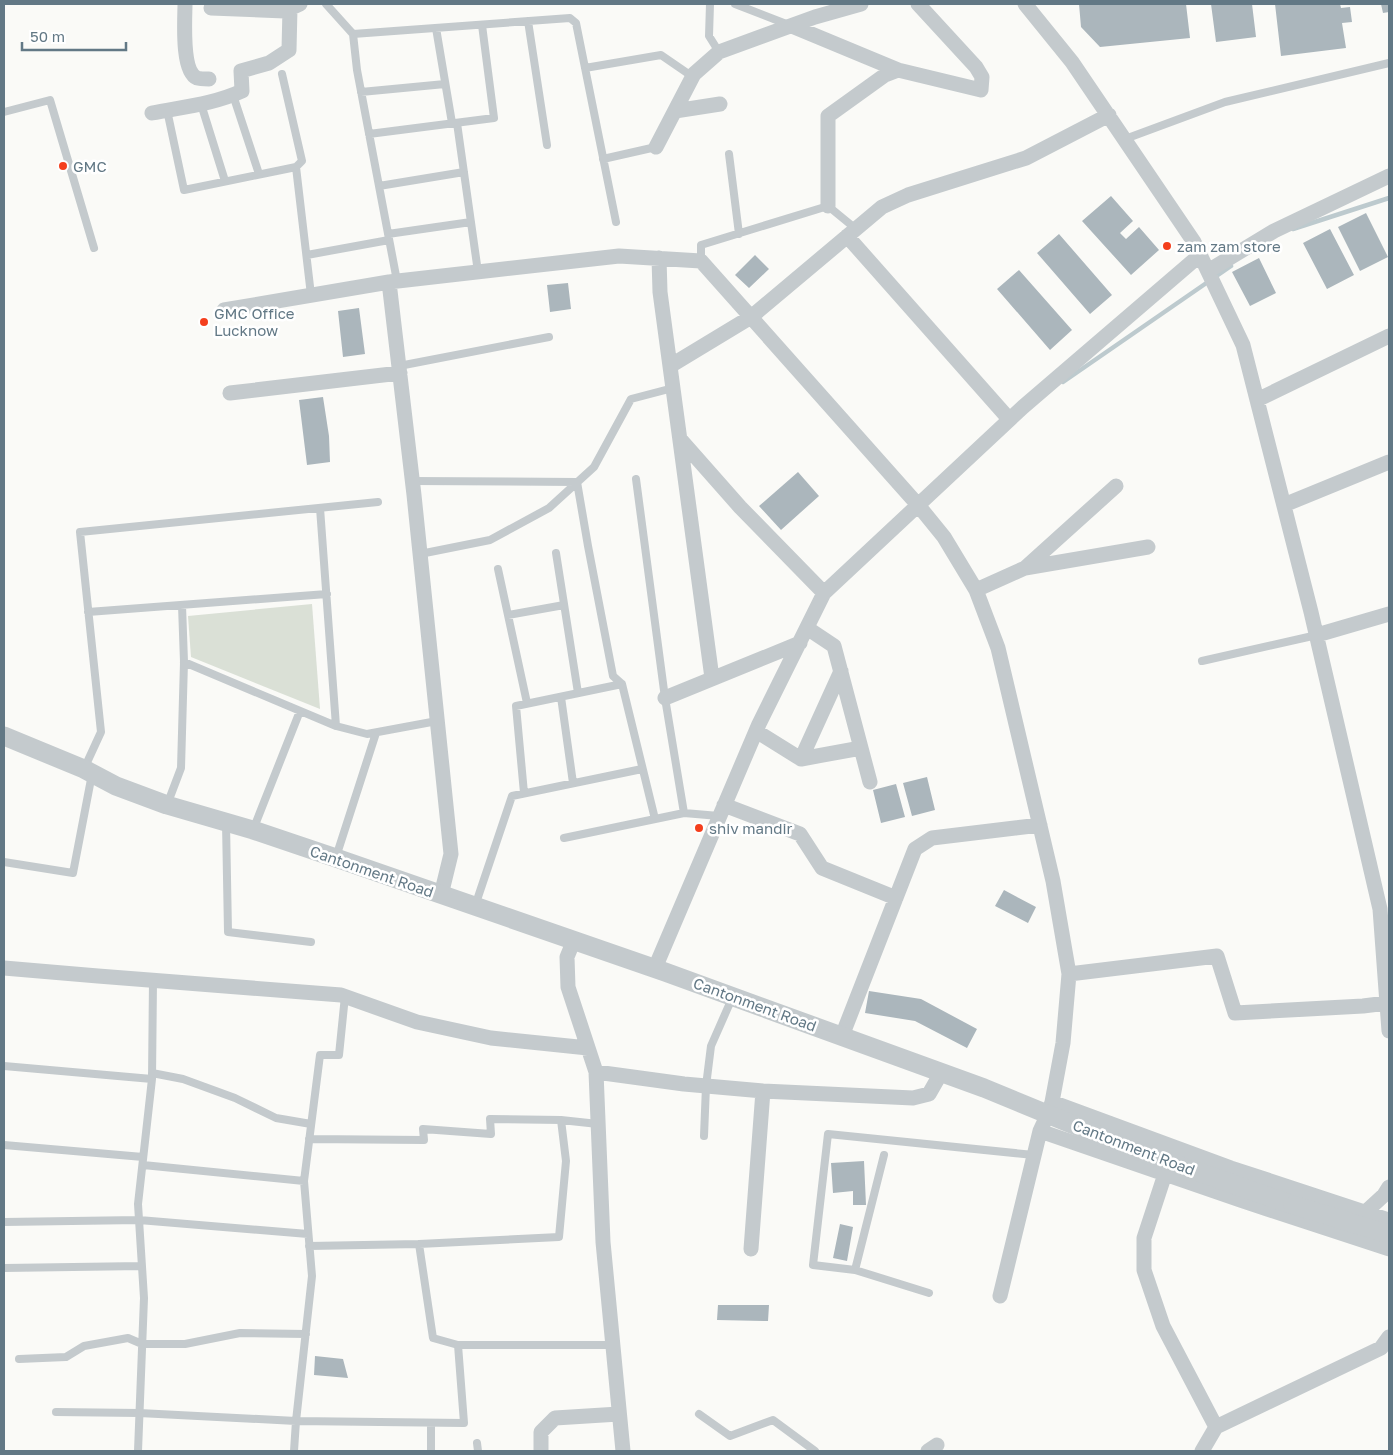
<svg xmlns="http://www.w3.org/2000/svg" width="1393" height="1455" viewBox="0 0 1393 1455" font-family="'Golos Text',sans-serif">
  <style>
    .green { fill: #dae0d6 }
    .lines { fill: none; stroke-linecap: round; stroke-linejoin: round }
    .stream { stroke: #bdcace; stroke-width: 4.5 }
    .building { fill: #abb6bc }
    .service { stroke: #c4cacd; stroke-width: 8 }
    .minor { stroke: #c4cacd; stroke-width: 15 }
    .tertiary { stroke: #c4cacd; stroke-width: 19 }
    .tertiary-bridge { stroke: #c4cacd; stroke-width: 19 }
    .poi-dot { fill: #f43f1d; stroke: #fff; stroke-width: 2 }
    .labels { text-anchor: middle; dominant-baseline: central; stroke-width: 5; stroke-linejoin: round; paint-order: stroke }
    .poi-label { font-size: 15px; fill: #627885; stroke: #fff; text-anchor: start }
    .street-label { font-size: 15px; fill: #627885; stroke: #fff }
  </style>
  <rect width="100%" height="100%" fill="#fafaf7"/>
  <path class="green" d="M312 604 320 709 191 657 188 616Z"/>
  <g class="lines">
    <path class="stream" d="M1293 229 1389 198
      M1063 382 1231 266"/>
  </g>
  <path class="building" d="M1079 4H1186L1190 38 1100 47 1081 27Z
    M1211 4H1252L1256 37 1216 42Z
    M1275 4H1340L1341 8 1350 7 1352 22 1342 23 1346 48 1281 56Z
    M1381 4H1389V12L1383 13Z
    M1111 196 1133 221 1120 233 1126 239 1139 227 1159 250 1131 275 1082 221Z
    M1366 213 1388 257 1360 271 1338 227Z
    M1330 229 1354 275 1327 289 1303 243Z
    M1059 234 1112 295 1090 314 1037 253Z
    M755 255 769 269 749 288 735 275Z
    M1259 258 1276 293 1250 306 1232 272Z
    M1019 270 1072 330 1050 350 997 289Z
    M568 283 571 309 550 312 547 285Z
    M359 308 365 354 343 357 338 311Z
    M323 397 329 436 330 462 307 465 299 400Z
    M798 472 819 496 781 530 759 506Z
    M927 777 935 810 912 816 903 783Z
    M896 784 905 817 881 823 873 790Z
    M1004 890 1036 907 1028 923 995 906Z
    M869 991 921 999 977 1029 967 1048 915 1021 865 1013Z
    M864 1161 866 1205H853V1191L833 1193 831 1163Z
    M840 1224 853 1227 847 1261 833 1258Z
    M718 1305H769L768 1321 717 1320Z
    M315 1356 343 1359 348 1378 314 1375Z"/>
  <g class="lines">
    <path class="service" d="M326 4 353 34 357 70 397 281
      M710 4 709 36 719 52
      M735 4 789 25
      M528 21 547 145
      M436 28 452 123
      M353 34 570 18 576 23 616 222
      M585 68 661 55 693 77
      M282 74 302 161 296 167 311 295
      M361 92 445 84
      M233 95 259 174
      M201 104 225 181
      M167 110 184 190 296 167
      M4 112 50 100 94 248
      M457 123 478 272
      M369 134 494 118 482 25
      M1125 139 1225 102 1389 63
      M729 154 739 234
      M603 159 656 147
      M379 186 464 172
      M388 234 471 222
      M307 255 389 240
      M701 261V245L828 206 856 229
      M399 366 549 337
      M636 479 665 698 684 813
      M412 481 577 482 588 546 613 676 622 684 655 819
      M320 508 336 726
      M556 553 578 693
      M420 554 490 540 549 508 594 467 631 399 673 388
      M498 569 527 703
      M88 612 327 594
      M508 615 564 605
      M1202 661 1317 635
      M184 662 336 726 367 734 437 721
      M561 697 573 783
      M84 769 101 732 80 532 378 502
      M524 793 516 706 622 684
      M167 805 181 768 184 662 182 605
      M226 823 228 932 311 942
      M253 830 300 711
      M564 838 684 813 719 816
      M336 857 376 733
      M4 862 73 873 92 774
      M475 906 512 796 642 769
      M4 1066 152 1079
      M152 1073 183 1079 235 1098 276 1118 311 1124
      M704 1136 706 1086 711 1046 733 996
      M309 1139 424 1140 423 1129 491 1134 490 1119 561 1120 598 1124
      M4 1145 143 1157
      M143 1165 304 1181
      M4 1222 139 1220 308 1234
      M419 1244 433 1338 458 1345H613
      M309 1246 419 1244 559 1237 566 1161 561 1120
      M4 1268 142 1266
      M855 1270 884 1155
      M929 1293 855 1270 813 1265 828 1134 1034 1155
      M19 1359 66 1357 84 1346 128 1338 142 1344H185L240 1333 306 1334
      M56 1412 139 1413 296 1421 464 1423 458 1345
      M699 1414 730 1436 773 1420 815 1451
      M477 1443 478 1451
      M138 1451 144 1298 138 1204 152 1079 153 981
      M294 1451 296 1421 312 1276 304 1181 320 1055H339L345 996
      M431 1451V1423"/>
    <path class="minor" d="M185 4C185 18 181 71 197 78 200 79 205 79 209 79
      M1025 4 1072 62 1194 242 1243 345 1311 612 1380 909 1389 1031
      M211 8 285 11 300 4
      M792 26 898 70
      M675 111 720 104
      M152 113C182 107 214 104 242 91L241 71 269 63 289 50 290 8
      M656 147 694 74 719 52 815 17 861 4
      M828 206V116L885 75 898 70 981 90 982 77 976 67 918 4
      M847 236 1009 419
      M659 258 660 292 712 678
      M1208 271 1274 231 1389 176
      M389 282 414 495 451 854 441 895
      M224 310 389 282 619 256 701 261 918 505 944 537 976 590 998 648 1053 881 1069 974 1063 1043 1052 1102 1048 1114 1040 1131 1000 1296
      M670 366 751 317 882 207 908 195 1026 158 1109 115
      M230 393 400 373
      M1257 400 1389 336
      M680 439 740 507 824 593
      M1284 505 1389 462
      M1025 568 1148 547
      M976 590 1025 568 1116 486
      M807 628 834 646 870 782
      M1317 635 1389 614
      M665 698 800 643
      M756 731 801 759 841 671
      M801 759 861 748
      M724 805 800 834 822 868 896 898
      M574 940 567 957 568 987 596 1072 603 1242 623 1451
      M4 968 98 976 341 995 417 1022 491 1038 588 1048
      M655 968 759 724 824 593 1023 407 1200 255
      M1069 974 1217 956 1235 1013 1363 1006 1387 1003
      M842 1036 915 849 932 838 1040 825
      M596 1072 684 1084 763 1091 913 1098 929 1094 941 1073
      M1052 1102 1231 1168 1389 1220
      M1040 1131 1240 1200 1389 1249
      M1165 1174 1144 1238V1270L1163 1326 1216 1427
      M1359 1218 1384 1195 1389 1187
      M751 1249 763 1091
      M541 1451V1432L555 1418 619 1414
      M928 1451 937 1445
      M1202 1451 1216 1427 1381 1348 1389 1337"/>
    <path class="tertiary" d="M4 736 84 769 116 786 167 805 253 830 336 858 665 972 984 1088 1130 1148 1293 1205"/>
    <path class="tertiary-bridge" d="M1293 1205 1389 1234"/>
  </g>
  <g class="poi-dot">
    <circle cx="63" cy="166" r="5"/>
    <circle cx="1167" cy="246" r="5"/>
    <circle cx="204" cy="322" r="5"/>
    <circle cx="699" cy="828" r="5"/>
  </g>
  <g class="labels">
    <g class="poi-label">
      <text x="73" y="166">GMC</text>
      <text x="1177" y="246">zam zam store</text>
      <text x="214" y="313">GMC Office<tspan x="214" dy="17">Lucknow</tspan></text>
      <text x="709" y="828">shiv mandir</text>
    </g>
    <g class="street-label">
      <text transform="translate(372 871) rotate(19)">Cantonment Road</text>
      <text transform="translate(755 1004) rotate(20)">Cantonment Road</text>
      <text transform="translate(1134 1147) rotate(21)">Cantonment Road</text>
    </g>
  </g>
  <rect width="1393" height="1455" fill="none" stroke="#627885" stroke-width="10"/>
  <path d="M22 42v8h104v-8" fill="none" stroke="#627885" stroke-width="2.5"/>
  <text x="30" y="42" font-size="15" fill="#627885" stroke="#ffffff" stroke-width="4" paint-order="stroke">50 m</text>
</svg>
